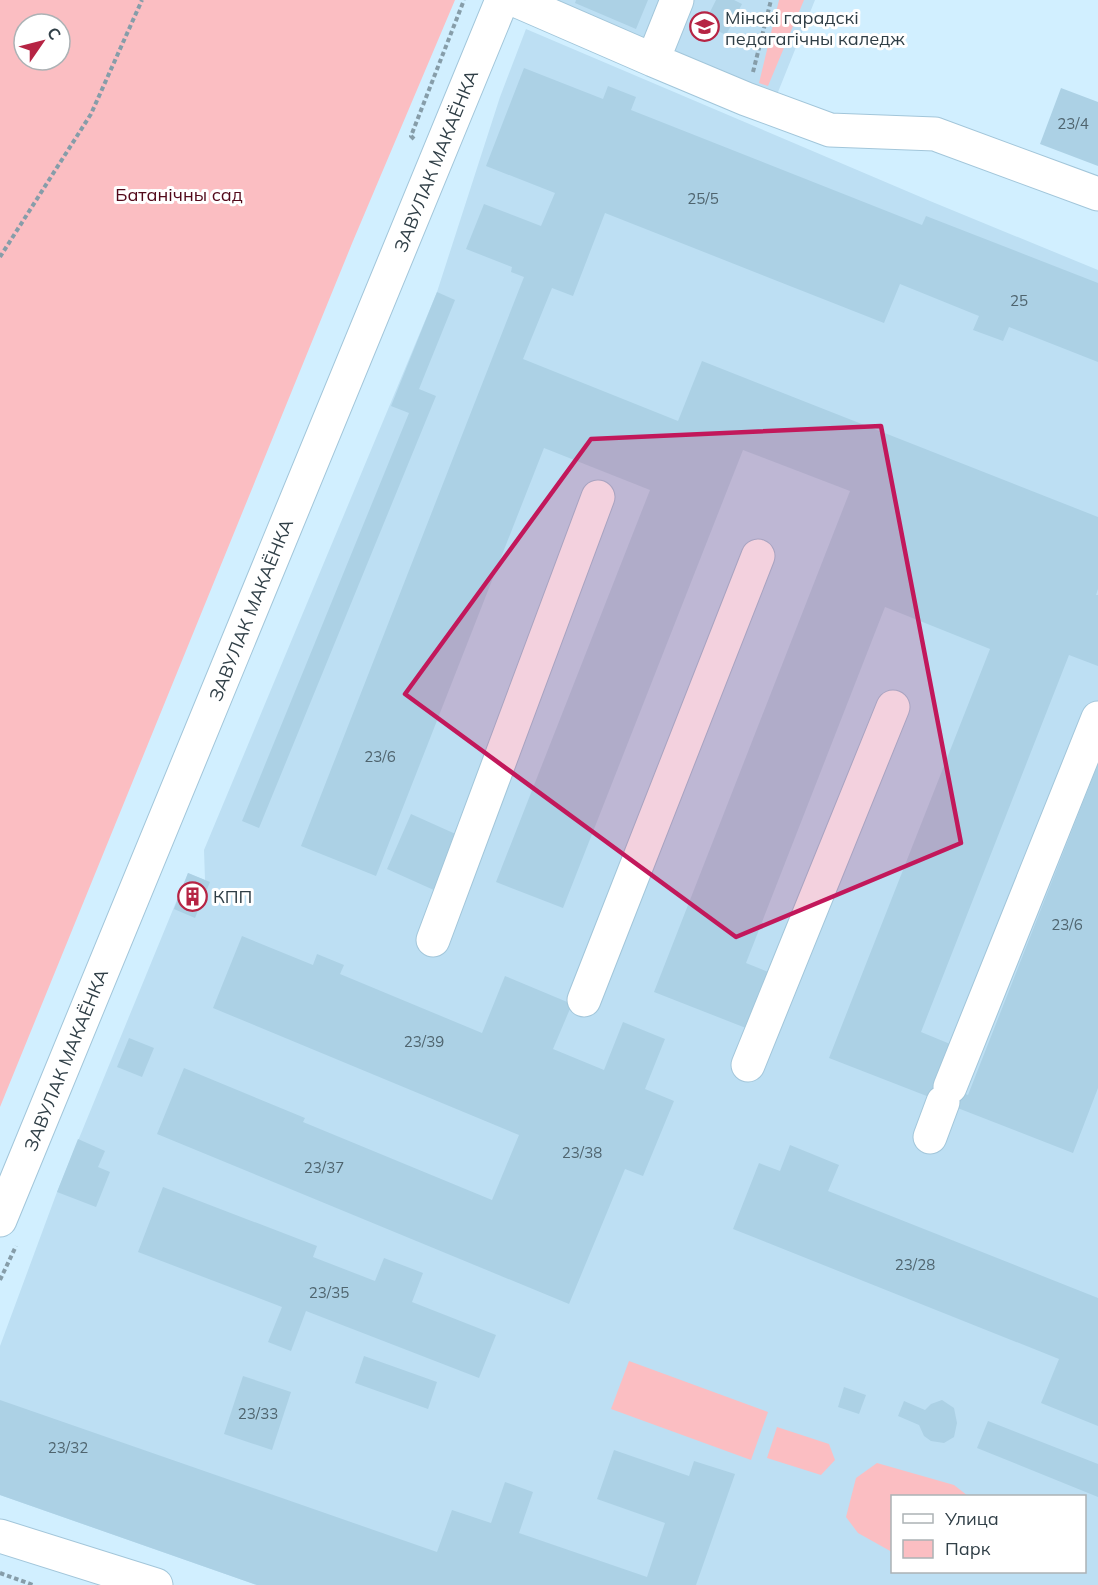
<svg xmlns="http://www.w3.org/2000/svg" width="1098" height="1585" viewBox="0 0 1098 1585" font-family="Mulish,sans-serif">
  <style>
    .built { fill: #bddff3; fill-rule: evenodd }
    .green { fill: #fbbec2; fill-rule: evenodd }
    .building { fill: #acd1e5 }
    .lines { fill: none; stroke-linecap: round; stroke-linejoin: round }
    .minor-casing { stroke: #a2c6da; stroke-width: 35 }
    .path { stroke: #869da9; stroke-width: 4; stroke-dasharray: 4.5 3; stroke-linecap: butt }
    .minor { stroke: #fff; stroke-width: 33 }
    .marked { fill: #c2185b; fill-opacity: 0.2; stroke: #c2185b; stroke-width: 4.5; stroke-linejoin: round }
    .labels { text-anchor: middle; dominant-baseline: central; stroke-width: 6; stroke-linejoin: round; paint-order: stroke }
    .number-label { font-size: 15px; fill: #4f646e }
    .poi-label { font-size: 18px; fill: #303f47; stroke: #fff; text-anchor: start }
    .street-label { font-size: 18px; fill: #303f47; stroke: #fff }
    .park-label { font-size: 18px; fill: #52091a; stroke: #fff }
  </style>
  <rect width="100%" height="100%" fill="#d1efff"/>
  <path class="built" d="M554 0H815L776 97Z
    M526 29 930 201 1098 270V1585H257L0 1495V1346L57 1192 188 873 205 880 204 850 437 292 500 97ZM892 1496H1084V1572H892Z"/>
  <path class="green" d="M0 0H455L353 241 0 1107ZM24 24H60V60H24Z
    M779 0H804L768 86 759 83Z
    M629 1361 768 1412 751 1460 611 1409Z
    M777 1427 829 1444 835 1460 821 1475 767 1458Z
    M877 1463 954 1485 968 1496H892V1552L858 1533 846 1517 856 1478Z"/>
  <path class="building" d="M576 0H648L636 29 575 3Z
    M716 0H734L742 4 726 35 704 24Z
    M524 68 603 99 608 86 636 97 631 110 922 225 926 216 1098 283V362L1009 327 1003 341 973 330 979 316 900 284 884 323 605 213 573 296 552 288 523 359 678 421 702 361 1098 517V589L1096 595H1098V666L1069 655 921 1032 955 1046 940 1084 968 1095 1098 764V1088L1073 1153 829 1058 990 649 885 607 746 963 773 974 751 1030 654 992 850 491 743 450 563 908 496 882 650 490 544 448 376 876 301 846 524 277 511 272 512 267 466 249 484 204 541 226 555 193 486 166Z
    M1061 88 1098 102V166L1040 144Z
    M437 292 455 300 419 389 436 396 259 828 242 821 409 413 391 406Z
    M411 814 460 836 436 891 387 869Z
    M188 873 210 882 195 918 174 909Z
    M242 936 313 965 317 954 344 965 340 974 482 1033 505 976 572 1004 553 1049 604 1070 623 1022 665 1039 645 1089 674 1101 643 1176 625 1169 569 1304 157 1134 184 1068 305 1118 303 1122 492 1200 519 1135 213 1008Z
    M129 1038 154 1048 142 1077 117 1067Z
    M78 1139 105 1151 98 1167 110 1172 96 1207 57 1192Z
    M790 1145 839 1165 828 1191 1098 1298V1426L1041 1403 1059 1359 733 1229 759 1163 780 1171Z
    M163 1187 317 1246 313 1257 375 1281 384 1258 423 1273 412 1302 496 1335 479 1378 306 1311 291 1351 268 1342 282 1307 138 1252Z
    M364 1356 437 1382 428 1409 355 1383Z
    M243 1376 291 1392 272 1450 224 1434Z
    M844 1387 866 1395 859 1414 838 1407Z
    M0 1400 437 1552 452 1510 491 1523 505 1482 533 1492 519 1533 647 1577 665 1523 597 1499 614 1450 689 1476 694 1461 735 1474 696 1585H257L0 1495Z
    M942 1400 954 1408 957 1423 954 1437 944 1443 931 1441 924 1436 919 1425 898 1416 904 1401 925 1410 931 1404Z
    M988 1421 1098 1464V1497L977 1448Z"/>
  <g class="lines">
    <defs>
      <path id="minor" d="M515 0 653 60 677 0
        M653 60 746 99 830 130 935 134 1098 194
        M433 940 598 497
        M584 1000 758 556
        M748 1065 893 707
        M950 1087 1098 718
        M930 1137 943 1102
        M0 1220 502 0
        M0 1536 156 1585"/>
    </defs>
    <use href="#minor" class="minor-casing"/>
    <path class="path" d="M753 72 771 0
      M414 139 411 136 464 0
      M0 257 91 114 142 0
      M0 1280 16 1246
      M0 1573 33 1585"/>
    <use href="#minor" class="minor"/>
  </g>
  <path class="marked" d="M881 426 961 843 736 937 405 694 591 439Z"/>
  <defs>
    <symbol id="university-ring" viewBox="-11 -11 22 22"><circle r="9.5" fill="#fff" stroke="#b62444" stroke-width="1.5"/><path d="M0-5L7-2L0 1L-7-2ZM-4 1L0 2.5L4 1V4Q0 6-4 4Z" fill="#b62444"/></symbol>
    <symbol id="building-ring" viewBox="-11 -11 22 22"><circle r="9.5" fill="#fff" stroke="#b62444" stroke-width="1.5"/><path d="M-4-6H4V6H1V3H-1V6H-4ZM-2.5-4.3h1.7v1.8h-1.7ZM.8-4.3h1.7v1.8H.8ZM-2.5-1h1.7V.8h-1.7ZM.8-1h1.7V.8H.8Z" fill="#b62444"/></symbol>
  </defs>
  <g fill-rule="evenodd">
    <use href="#university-ring" x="688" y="10" width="33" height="33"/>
    <use href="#building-ring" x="176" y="880" width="33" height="33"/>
  </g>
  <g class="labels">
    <g class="number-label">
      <text x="1073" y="123">23/4</text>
      <text x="703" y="198">25/5</text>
      <text x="1019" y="300">25</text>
      <text x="380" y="756">23/6</text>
      <text x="1067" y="924">23/6</text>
      <text x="424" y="1041">23/39</text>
      <text x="582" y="1152">23/38</text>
      <text x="324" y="1167">23/37</text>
      <text x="915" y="1264">23/28</text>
      <text x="329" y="1292">23/35</text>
      <text x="258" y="1413">23/33</text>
      <text x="68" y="1447">23/32</text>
    </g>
    <g class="poi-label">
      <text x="725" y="17">Мінскі гарадскі<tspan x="725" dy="21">педагагічны каледж</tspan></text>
      <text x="213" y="896">КПП</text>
    </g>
    <g class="street-label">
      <text transform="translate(436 161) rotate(-68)">ЗАВУЛАК МАКАЁНКА</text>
      <text transform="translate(251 610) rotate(-68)">ЗАВУЛАК МАКАЁНКА</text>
      <text transform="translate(66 1060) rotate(-68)">ЗАВУЛАК МАКАЁНКА</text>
    </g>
    <g class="park-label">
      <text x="179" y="194">Батанічны сад</text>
    </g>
  </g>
  <rect x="891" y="1495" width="195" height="78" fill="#ffffff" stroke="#acb2b5" stroke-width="1.5"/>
  <rect x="903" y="1514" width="30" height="9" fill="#ffffff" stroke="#acb2b5" stroke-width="1.5"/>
  <text x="945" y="1525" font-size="18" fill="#303f47">Улица</text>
  <rect x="903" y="1540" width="30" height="18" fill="#fbbec2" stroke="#acb2b5" stroke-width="1.5"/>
  <text x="945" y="1555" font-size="18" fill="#303f47">Парк</text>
  <g transform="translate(42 42) rotate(55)"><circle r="28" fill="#ffffff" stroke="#acb2b5" stroke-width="1.5"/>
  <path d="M0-4.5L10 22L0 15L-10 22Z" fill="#b62444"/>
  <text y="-9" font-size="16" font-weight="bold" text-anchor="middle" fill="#303f47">С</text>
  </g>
</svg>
